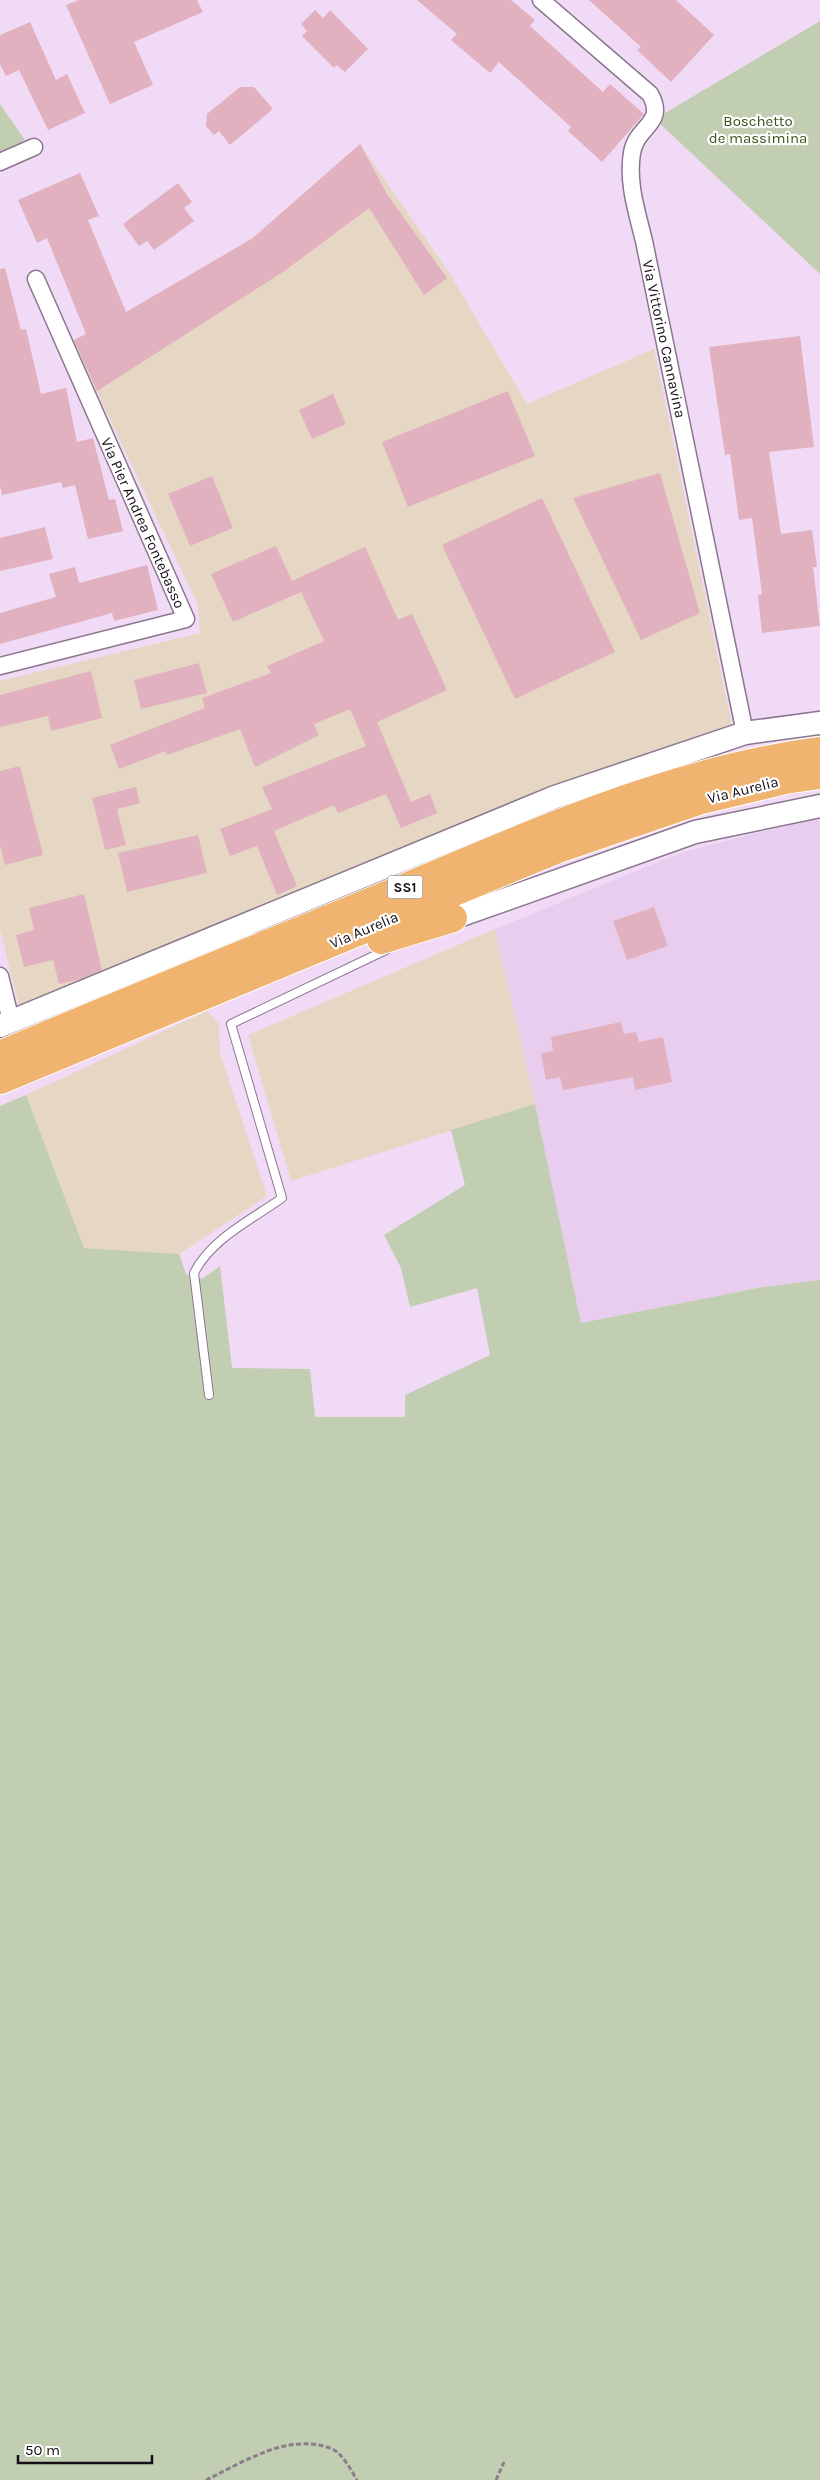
<svg xmlns="http://www.w3.org/2000/svg" width="820" height="2480" viewBox="0 0 820 2480" font-family="Karla,sans-serif">
  <style>
    .built { fill: #e9cdee }
    .industrial { fill: #e5d7c3 }
    .green { fill: #c2ceb2 }
    .building { fill: #e2b1bf }
    .lines { fill: none; stroke-linecap: round; stroke-linejoin: round }
    .lane-casing { stroke: #8b768e; stroke-width: 10 }
    .street-casing { stroke: #8b768e; stroke-width: 19 }
    .secondary-casing { stroke: #8b768e; stroke-width: 25 }
    .highway-casing { stroke: #fff; stroke-width: 30 }
    .path { stroke: #8c7c8f; stroke-width: 3; stroke-dasharray: 5 2.5; stroke-linecap: butt }
    .lane { stroke: #fff; stroke-width: 8 }
    .street { stroke: #fff; stroke-width: 16 }
    .secondary { stroke: #fff; stroke-width: 22 }
    .highway { stroke: #f0b470; stroke-width: 28 }
    .labels { text-anchor: middle; dominant-baseline: central; stroke-width: 4.5; stroke-linejoin: round; paint-order: stroke }
    .shield { fill: #fff; stroke: #5d575d; stroke-width: 1 }
    .shield-label { font-size: 14px; font-weight: bold; fill: #170f18 }
    .park-label { font-size: 15px; fill: #3c5214; stroke: #fff }
    .street-label { font-size: 15px; fill: #170f18; stroke: #fff }
  </style>
  <rect width="100%" height="100%" fill="#f1daf5"/>
  <path class="built" d="M820 819V1280L763 1287 581 1323 535 1104 495 929 683 852 800 822Z"/>
  <path class="industrial" d="M360 144 450 274 527 404 654 349 732 726 33 1012 19 1006 0 930V681L200 633 198 605 73 341 143 303 253 238Z
    M495 929 535 1104 291 1181 248 1035Z
    M207 1011 219 1024 220 1053 267 1196 179 1254 84 1248 26 1095Z"/>
  <path class="green" d="M820 21V274L655 119Z
    M0 104 25 140 0 152Z
    M26 1095 84 1248 179 1254 186 1274 202 1279 220 1266 232 1368 310 1369 315 1417H405V1395L490 1355 477 1288 410 1307 401 1268 384 1235 465 1185 451 1130 535 1104 581 1323 763 1287 820 1280V2480H0V1106Z"/>
  <path class="building" d="M79 0H197L203 12 134 42 153 85 110 104 66 5Z
    M417 0H511L535 20 530 26 603 92 610 84 644 114 602 162 568 131 571 127 499 62 490 73 451 40 457 34Z
    M589 0H676L714 35 671 82 637 50 641 47Z
    M315 10 323 18 330 10 368 49 345 72 337 65 334 68 302 36 307 31 301 24Z
    M30 22 56 80 67 74 85 113 48 130 19 70 6 76 0 64V35Z
    M240 87H254L273 109 230 145 219 131 214 135 206 126 207 114Z
    M360 144 387 194 447 278 424 295 369 208 283 272 97 391 74 340 86 334 47 238 37 243 18 200 80 173 99 216 88 220 126 312 253 238Z
    M178 183 192 202 184 208 194 221 154 250 147 241 139 246 123 224Z
    M5 268 21 330 26 329 41 394 66 388 77 442 93 438 109 500 115 499 123 531 88 539 75 485 63 488 61 482 2 495 0 486V269Z
    M800 336 814 447 769 452 781 534 812 530 817 567H813L820 626 762 633 758 595 762 594 752 518 739 520 730 454 725 455 709 347Z
    M508 391 535 456 408 507 382 442Z
    M333 394 346 424 312 439 299 410Z
    M660 473 700 613 641 640 573 498Z
    M212 476 233 528 190 546 168 494Z
    M542 498 615 652 515 699 442 545Z
    M45 527 53 559 0 571V538Z
    M276 546 292 581 365 547 398 620 412 614 447 690 377 722 411 802 430 794 437 813 401 828 386 794 338 813 334 805 274 831 297 886 277 895 257 846 230 856 220 829 272 809 262 787 366 746 350 709 314 724 319 735 255 767 240 729 167 755 166 751 119 769 110 745 205 708 202 698 271 673 267 666 324 641 301 592 233 622 211 574Z
    M147 565 158 610 114 621 112 613 0 644V613L56 597 49 574 75 567 79 583Z
    M199 663 207 693 141 709 134 680Z
    M91 671 102 718 51 731 48 716 0 727V695Z
    M20 766 43 855 5 865 0 845V771Z
    M136 787 140 803 117 809 126 845 105 850 92 798Z
    M198 835 207 873 127 892 118 853Z
    M84 894 102 970 81 979 59 984 53 960 24 967 16 935 34 930 29 908Z
    M654 907 668 946 627 960 613 921Z
    M621 1022 624 1034 636 1032 639 1042 663 1037 672 1082 635 1090 633 1077 563 1090 560 1077 546 1080 541 1053 553 1051 551 1037Z"/>
  <g class="lines">
    <defs>
      <path id="lane" d="M209 1395 194 1273C211 1239 251 1220 282 1198L231 1024 386 950"/>
      <path id="street" d="M541 0 650 94C667 124 636 126 632 153 627 183 637 212 644 241L745 733
        M0 162 34 147
        M0 666 186 619 36 279
        M0 976 11 1021"/>
      <path id="secondary" d="M453 918 695 832 820 806
        M0 1026 555 797 745 733 820 723"/>
      <path id="highway" d="M381 940 453 918
        M0 1055C132 998 266 945 399 890 534 833 673 770 820 751
        M0 1080 558 849 698 801 790 779 820 775"/>
    </defs>
    <use href="#lane" class="lane-casing"/>
    <use href="#street" class="street-casing"/>
    <use href="#secondary" class="secondary-casing"/>
    <use href="#highway" class="highway-casing"/>
    <path class="path" d="M206 2480C244 2462 286 2433 330 2448 342 2452 351 2470 357 2480
      M496 2480 504 2462"/>
    <use href="#lane" class="lane"/>
    <use href="#street" class="street"/>
    <use href="#secondary" class="secondary"/>
    <use href="#highway" class="highway"/>
  </g>
  <g class="labels">
    <rect class="shield" x="387.5" y="875.5" width="35" height="23" rx="4"/>
    <g class="shield-label">
      <text x="405" y="887">SS1</text>
    </g>
    <g class="park-label">
      <text x="758" y="121">Boschetto<tspan x="758" dy="17">de massimina</tspan></text>
    </g>
    <g class="street-label">
      <text transform="translate(664 339) rotate(78)">Via Vittorino Cannavina</text>
      <text transform="translate(143 523) rotate(66)">Via Pier Andrea Fontebasso</text>
      <text transform="translate(743 790) rotate(-14)">Via Aurelia</text>
      <text transform="translate(364 930) rotate(-23)">Via Aurelia</text>
    </g>
  </g>
  <path d="M18 2455v8h134v-8" fill="none" stroke="#170f18" stroke-width="2.5"/>
  <text x="25" y="2455" font-size="15" fill="#170f18" stroke="#ffffff" stroke-width="4" paint-order="stroke">50 m</text>
</svg>
